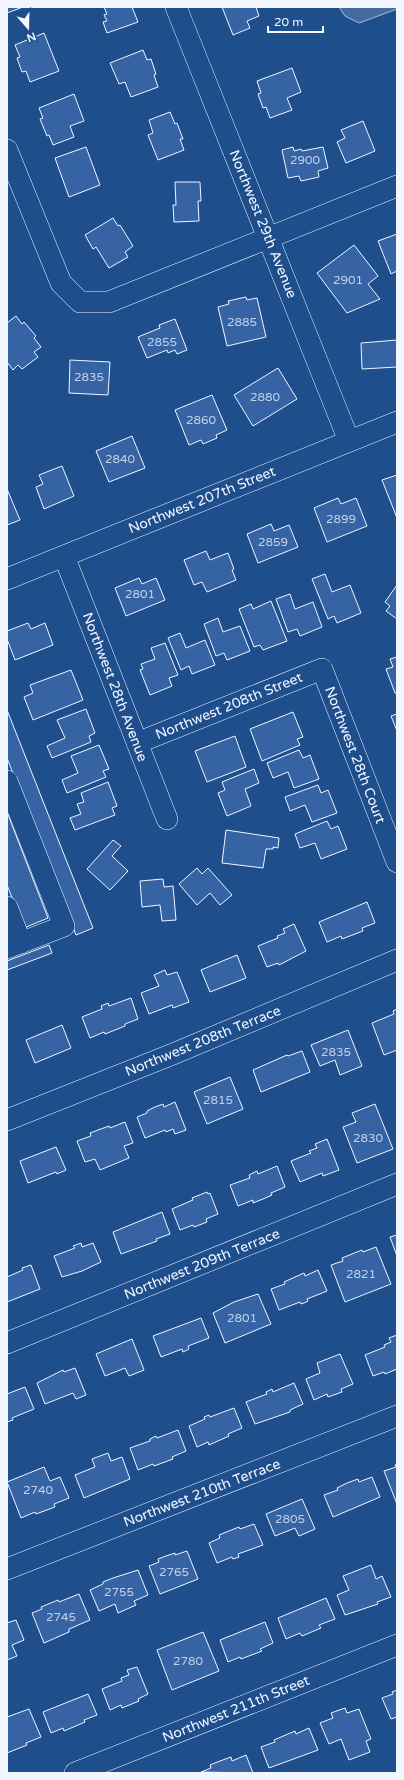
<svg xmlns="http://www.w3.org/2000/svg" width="404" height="1780" viewBox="0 0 404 1780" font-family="'Varela Round',sans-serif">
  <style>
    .water { fill: #446ba0; stroke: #a8bbd7 }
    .building { fill: #3563a3; stroke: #f2f6ff }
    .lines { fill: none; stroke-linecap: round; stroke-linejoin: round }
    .minor-casing { stroke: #f2f6ff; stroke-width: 22 }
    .minor { stroke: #1f4e8c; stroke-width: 21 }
    .labels { text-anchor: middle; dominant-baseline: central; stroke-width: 3; stroke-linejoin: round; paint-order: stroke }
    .number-label { font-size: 12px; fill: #c3d1e8 }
    .street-label { font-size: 14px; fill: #f2f6ff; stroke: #1f4e8c }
  </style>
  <rect width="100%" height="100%" fill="#1f4e8c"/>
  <path class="water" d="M339 7H397V9L359 23 345 16Z"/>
  <path class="building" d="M7 7H23L7 13Z
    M104 7H132L138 22 107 33 103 22 107 21 104 15 107 14Z
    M222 7H256L259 16 247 21 250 28 233 35Z
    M44 33 59 71 30 82 26 71 22 72 17 58 20 57 15 45Z
    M143 50 147 60 151 59 156 74 154 75 158 87 131 97 125 82 119 84 110 63Z
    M292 68 301 92 287 98 292 110 270 118 266 107 263 108 258 94 261 93 257 81Z
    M74 94 84 121 70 126 74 137 53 145 49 135 47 136 40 119 43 118 39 108Z
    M170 112 175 124 177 123 183 139H180L184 150 158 160 148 135 153 133 149 120Z
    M363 121 375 151 346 163 337 142 345 138 341 130Z
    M86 147 100 185 69 197 55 158Z
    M293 147 294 151 301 149 302 151 323 147 328 168 318 171 319 177 301 181 299 176 288 178 282 150Z
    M175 182H200L201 201H198L199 221 174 222 173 205H176Z
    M113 218 118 226 120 225 133 246 125 252 128 257 109 268 96 247 93 249 85 235Z
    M397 234V271L391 274 378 241Z
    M354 245 378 276 368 284 380 299 347 313 317 273Z
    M246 297 247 300 257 298 266 337 227 346 218 307 229 304 228 301Z
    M16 316 22 324 24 322 36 336 34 338 41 347 34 352 38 357 22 369 18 365 13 370 7 362V323Z
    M175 319 187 350 177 354 175 350 168 353 167 350 147 358 138 337 160 328 159 325Z
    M397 340V367L362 369 361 343Z
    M70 360 110 362 108 395 69 393Z
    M278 368 297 399 253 426 234 395Z
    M212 395 227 430 216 435 217 438 203 444 201 440 189 445 175 410Z
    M132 436 145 468 109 482 96 451Z
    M62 466 74 496 44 509 36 487 43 484 39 475Z
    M397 475V518L382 480Z
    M7 489 20 520 7 525Z
    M338 498 341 504 356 498 367 526 327 542 314 508Z
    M271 524 274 531 289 525 298 547 258 563 247 534Z
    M206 551 210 560 228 553 234 569 232 570 236 580 207 592 202 582 194 585 184 560Z
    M325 574 332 592 350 585 361 613 337 623 334 616 328 619 312 579Z
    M139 578 142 584 156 578 165 600 126 616 115 588Z
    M397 585V619L386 611 390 606 385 602Z
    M290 594 295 609 313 602 322 627 300 636 297 629 288 632 276 599Z
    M271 601 287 641 263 650 260 645 254 647 239 609 251 604 253 609Z
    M218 618 223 632 240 626 250 651 227 660 224 653 216 656 204 624Z
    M28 623 31 629 45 623 53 645 15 660 7 639V631Z
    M180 633 186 648 205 640 215 665 192 674 189 666 181 670 168 638Z
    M165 643 178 675 169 678 172 686 150 695 140 670 143 669 141 664 155 659 151 648Z
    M397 657V693H395L386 669 393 667 390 659Z
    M71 670 83 700 33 720 24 697 33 693 30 685Z
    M86 709 95 733 89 736 91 742 52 758 47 746 65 738 57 720Z
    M7 710 93 928 76 935 7 758Z
    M293 712 303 737 297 739 300 745 262 761 250 729Z
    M397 714V731L391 716Z
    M235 736 246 767 207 782 195 751Z
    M99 745 109 769 103 771 106 777 67 793 62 780 78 773 71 756Z
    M299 750 303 758 310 755 319 779 294 788 288 772 273 778 267 763Z
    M254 769 259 783 245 789 251 806 227 816 218 793 225 790 222 782Z
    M108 782 117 806 112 808 115 815 75 830 70 818 81 814 77 804 84 802 81 793Z
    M318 785 321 793 328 790 337 813 312 822 305 805 290 811 285 797Z
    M7 812 48 918 24 928 7 885Z
    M327 821 331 829 338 826 347 849 321 859 315 843 300 848 295 834Z
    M226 830 279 838 278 848 273 847V849H266L263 868 222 863Z
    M113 840 121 846 112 856 128 871 110 890 87 869Z
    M197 868 202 874 208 868 232 895 220 905 210 893 197 905 179 884Z
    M163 879 164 887 173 886 176 920 162 921 160 905 142 907 140 881Z
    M367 902 375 923 362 928 363 931 342 939 341 936 327 942 319 922Z
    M294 924 306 951 279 965 278 963 267 967 258 946 278 938 277 936 285 933 283 929Z
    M49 945 52 953 7 970V961Z
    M237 955 246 978 210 992 201 970Z
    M165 970 167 975 177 972 189 1002 173 1008 172 1005 149 1014 141 993 159 986 154 975Z
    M131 998 138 1019 125 1024V1026L105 1034 104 1032 90 1038 82 1017 102 1009 101 1006 108 1003 109 1006Z
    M397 1009V1050L384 1055 372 1023 394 1014 393 1011Z
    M62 1025 71 1048 35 1063 26 1040Z
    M348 1030 362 1066 340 1075 335 1060 320 1066 311 1045Z
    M302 1051 310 1072 261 1092 253 1070 287 1055 288 1056Z
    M230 1077 243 1109 207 1124 194 1092Z
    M175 1102 186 1130 175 1134 173 1129 166 1132 165 1130 145 1138 137 1117 147 1113V1111L155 1107 163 1104 164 1107Z
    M375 1104 393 1149 357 1163 343 1127 356 1122 352 1113Z
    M125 1122 133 1143 124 1146 129 1158 100 1170 95 1159 85 1162 77 1141 91 1136 90 1133 109 1126 110 1128Z
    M327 1139 339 1170 323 1176 322 1173 300 1182 291 1161 311 1153 309 1151 317 1148 315 1144Z
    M56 1147 66 1170 57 1174 56 1172 28 1183 20 1161Z
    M277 1166 285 1187 271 1193 272 1195 263 1199 253 1203V1200L238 1206 230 1185 250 1178 249 1175 257 1171 258 1174Z
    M207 1192 208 1194 210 1193 218 1214 206 1219 207 1222 194 1227 193 1225 180 1230 172 1209 193 1200 192 1198Z
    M162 1212 170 1234 156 1239 157 1241 121 1254 113 1232Z
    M397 1235V1256L390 1237Z
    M81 1243 82 1247 93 1243 101 1262 82 1271 62 1277 54 1256 75 1248 73 1246Z
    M376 1247 391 1284 345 1302 331 1265 343 1261 342 1258 362 1250 363 1252Z
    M31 1265 40 1289 7 1302V1277L23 1270 22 1268Z
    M318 1270 327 1291 307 1299 308 1301 304 1303 301 1304 300 1302 279 1310 271 1289 285 1284 284 1282 304 1273 305 1276Z
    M258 1294 271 1324 225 1343 213 1313 234 1302Z
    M201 1318 209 1338 188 1346 189 1349 183 1352 182 1349 161 1357 153 1336Z
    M397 1335V1369L385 1374 384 1372 373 1376 365 1355 385 1347 384 1345 391 1342 389 1338Z
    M132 1339 144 1370 129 1376 125 1368 105 1376 96 1354Z
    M340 1354 353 1384 341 1389 342 1392 328 1397 327 1394 314 1400 306 1379 320 1373 317 1363Z
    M75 1368 86 1395 76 1399 73 1393 45 1404 37 1383 63 1370 64 1372Z
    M294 1383 303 1404 290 1410V1412L255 1424 246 1402 267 1394 266 1392 272 1389 273 1392Z
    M25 1387 34 1409 12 1418 13 1420 7 1422V1394Z
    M234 1408 242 1428 228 1434 229 1436 209 1445 208 1442 197 1447 189 1426 205 1419 204 1417 209 1415 210 1417Z
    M178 1430 186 1451 172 1457 173 1459 154 1466 153 1464 138 1470 130 1448 150 1441V1439L156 1436 157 1438Z
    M108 1453 111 1461 122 1457 130 1479 84 1498 75 1475 95 1467 92 1459Z
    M397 1464V1504L384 1471 396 1467 395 1465Z
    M44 1467 50 1481 60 1477 69 1498 54 1504 55 1507 36 1514 35 1512 21 1518 7 1482Z
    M372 1477 380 1497 333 1517 324 1495 338 1490 337 1488 347 1483 358 1479 359 1482Z
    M302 1499 315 1529 299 1536 295 1528 275 1536 266 1514Z
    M254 1524 263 1545 238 1554 239 1557 233 1559 232 1557 217 1563 209 1543 220 1538 219 1535 239 1527 240 1529Z
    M187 1551 198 1579 160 1594 149 1566 159 1562 158 1559 166 1556 175 1553V1555Z
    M371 1565 376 1579 382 1576 391 1597 377 1602 378 1604 345 1615 337 1595 349 1590 343 1576Z
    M138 1570 148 1595 134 1601 136 1605 118 1613 115 1604 99 1611 90 1590 103 1584V1582L113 1578Z
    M79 1594 90 1620 69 1629V1632L44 1643 32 1613 42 1609 41 1607 58 1600 59 1602Z
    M326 1598 335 1619 319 1625 321 1628 302 1636 300 1633 286 1639 278 1618Z
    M16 1620 24 1640 12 1645 17 1656 7 1660V1623Z
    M265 1622 273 1643 260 1649 262 1651 241 1659 240 1657 228 1662 220 1640Z
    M203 1632 219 1671 172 1690 157 1650Z
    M137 1667 148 1694 138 1699 139 1701 122 1708 121 1705 110 1710 102 1689 122 1681 121 1678 129 1675 127 1670Z
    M397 1690V1717L391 1719 382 1698 393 1694 392 1692Z
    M88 1694 97 1715 84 1720 85 1722 64 1731 63 1728 51 1733 43 1712Z
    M345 1708 347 1713 359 1709 371 1739 366 1741 370 1752 349 1760 341 1739 329 1744 320 1723 333 1718 331 1713Z
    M29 1709 41 1737 26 1743 27 1745 7 1753V1717Z
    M309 1728 318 1750 269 1768 261 1747 275 1742 274 1740 295 1731 296 1734Z
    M246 1755 253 1773 201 1772 211 1768 210 1765 220 1761 231 1757 232 1761Z"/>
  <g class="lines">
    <defs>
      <path id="minor" d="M176 7 349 441
        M7 150 61 283 80 302H109L397 186
        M64 556 167 819
        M7 579 397 422
        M137 743 322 669 397 862
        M7 781 64 926 7 948
        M7 907 21 943
        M7 1120 173 1054 397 960
        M7 1343 397 1184
        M7 1569 397 1416
        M75 1773 397 1645"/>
    </defs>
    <use href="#minor" class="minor-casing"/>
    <use href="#minor" class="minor"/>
  </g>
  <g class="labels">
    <g class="number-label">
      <text x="305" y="160">2900</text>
      <text x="348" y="280">2901</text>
      <text x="242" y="322">2885</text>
      <text x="162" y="342">2855</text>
      <text x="89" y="377">2835</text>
      <text x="265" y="397">2880</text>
      <text x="201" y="420">2860</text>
      <text x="120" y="459">2840</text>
      <text x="341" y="519">2899</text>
      <text x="273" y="542">2859</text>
      <text x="140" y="594">2801</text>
      <text x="336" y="1052">2835</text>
      <text x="218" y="1100">2815</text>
      <text x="368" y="1138">2830</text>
      <text x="361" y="1274">2821</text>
      <text x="242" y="1318">2801</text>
      <text x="38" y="1490">2740</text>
      <text x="290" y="1519">2805</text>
      <text x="174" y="1572">2765</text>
      <text x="119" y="1592">2755</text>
      <text x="61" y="1617">2745</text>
      <text x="188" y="1661">2780</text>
    </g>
    <g class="street-label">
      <text transform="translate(263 224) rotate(68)">Northwest 29th Avenue</text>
      <text transform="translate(202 500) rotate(-22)">Northwest 207th Street</text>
      <text transform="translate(115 687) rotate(69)">Northwest 28th Avenue</text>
      <text transform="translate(229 706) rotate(-22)">Northwest 208th Street</text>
      <text transform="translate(355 755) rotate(69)">Northwest 28th Court</text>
      <text transform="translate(203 1041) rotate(-22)">Northwest 208th Terrace</text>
      <text transform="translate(202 1264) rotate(-22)">Northwest 209th Terrace</text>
      <text transform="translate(202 1493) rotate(-21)">Northwest 210th Terrace</text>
      <text transform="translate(236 1709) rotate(-22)">Northwest 211th Street</text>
    </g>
  </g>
  <rect width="404" height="1780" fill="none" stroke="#f2f6ff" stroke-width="16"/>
  <g transform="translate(28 28) rotate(160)" stroke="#1f4e8c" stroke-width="3" paint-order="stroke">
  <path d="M0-3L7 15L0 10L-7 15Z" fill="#f2f6ff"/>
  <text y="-6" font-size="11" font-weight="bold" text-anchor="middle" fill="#f2f6ff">N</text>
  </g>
  <path d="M268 26v6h55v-6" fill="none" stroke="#f2f6ff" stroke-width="2"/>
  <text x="274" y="26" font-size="12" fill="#f2f6ff" stroke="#1f4e8c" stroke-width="3" paint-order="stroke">20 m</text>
</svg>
